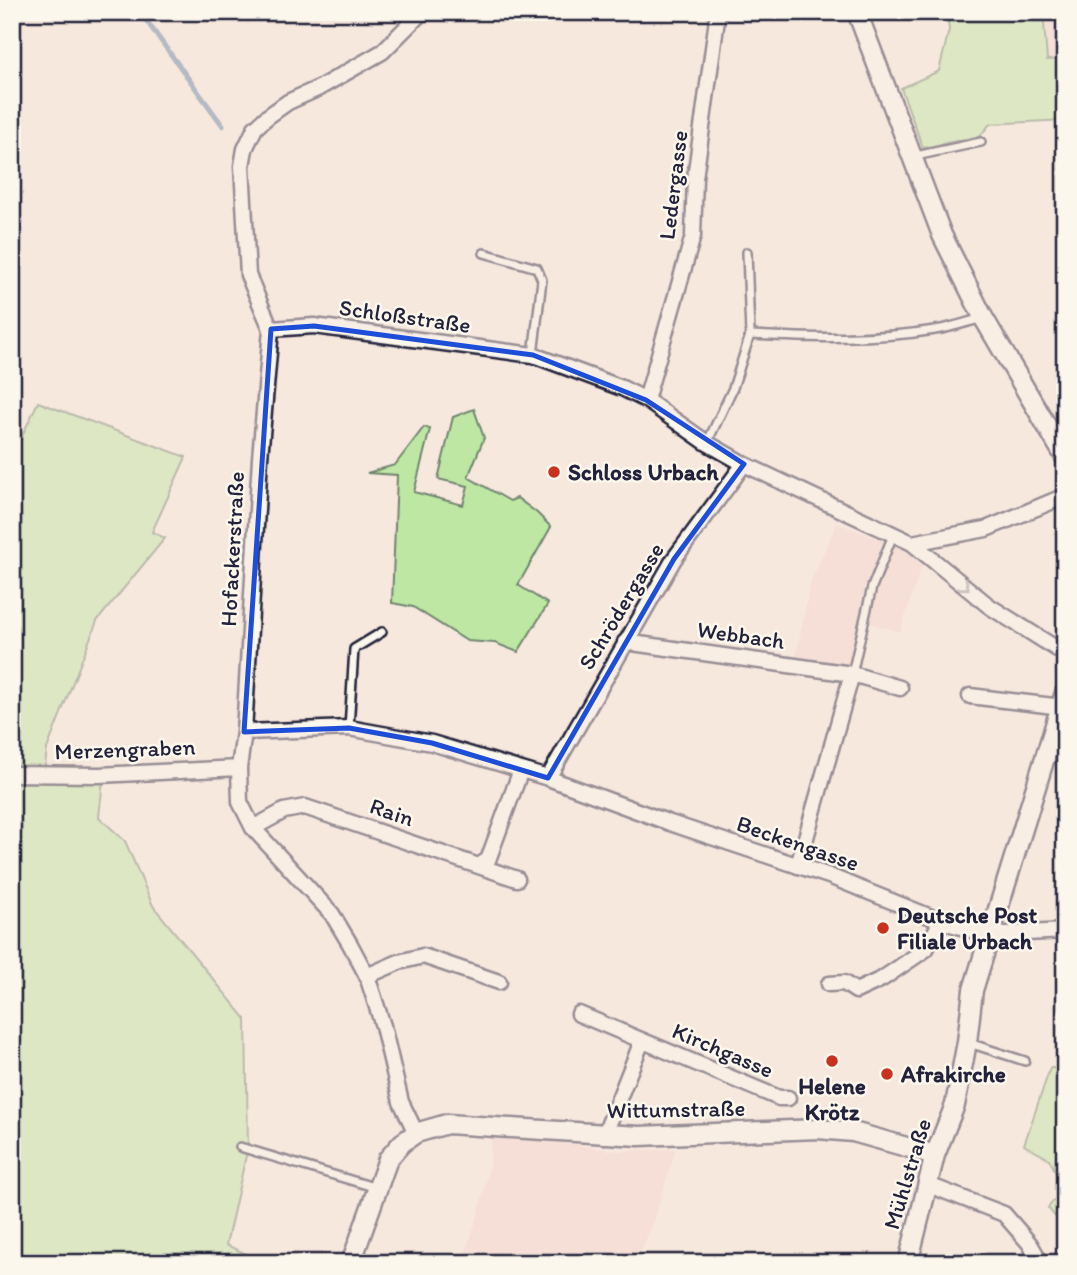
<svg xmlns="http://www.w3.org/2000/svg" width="1077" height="1275" viewBox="0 0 1077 1275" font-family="Itim,sans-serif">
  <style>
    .built { fill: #f2d6ce }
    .green { fill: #bee7a3; stroke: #70846f; stroke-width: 2 }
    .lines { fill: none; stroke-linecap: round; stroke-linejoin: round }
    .stream { stroke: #6284a5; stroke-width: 5 }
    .service-casing { stroke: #22223b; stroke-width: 12 }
    .minor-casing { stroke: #22223b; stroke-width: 19 }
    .tertiary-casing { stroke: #22223b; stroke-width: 23 }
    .service { stroke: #fbf7ec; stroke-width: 7 }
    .minor { stroke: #fbf7ec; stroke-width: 14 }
    .tertiary { stroke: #fbf7ec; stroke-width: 18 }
    .oneway { stroke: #99979c }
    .marked { fill: none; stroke: #1d4ed8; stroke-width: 5; stroke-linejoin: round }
    .poi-dot { fill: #c8321e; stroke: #fbf7ec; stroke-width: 2.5 }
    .labels { text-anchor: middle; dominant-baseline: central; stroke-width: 5; stroke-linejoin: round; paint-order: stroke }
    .street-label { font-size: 23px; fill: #22223b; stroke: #fbf7ec }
    .poi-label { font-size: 23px; font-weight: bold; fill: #22223b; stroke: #fbf7ec; text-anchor: start }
  </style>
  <rect width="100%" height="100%" fill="#f7e8de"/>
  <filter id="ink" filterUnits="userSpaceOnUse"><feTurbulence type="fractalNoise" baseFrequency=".0143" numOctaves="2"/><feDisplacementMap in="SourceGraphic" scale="14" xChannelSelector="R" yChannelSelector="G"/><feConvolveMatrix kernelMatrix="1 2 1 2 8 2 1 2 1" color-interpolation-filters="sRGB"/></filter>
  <g filter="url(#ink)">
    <path class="built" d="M1043 12H1065V59L1047 60Z
      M837 523 895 545 923 562 900 632 868 623 857 673 795 660 811 580Z
      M492 1132 617 1151 676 1149 653 1223 636 1263H462L479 1211 489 1167Z"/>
    <path class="green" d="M947 12H1043L1047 60 1065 59V120L990 124 980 136 923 148 901 88 939 71 949 30Z
      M38 402 186 457 152 532 165 538 97 621 47 749 45 766H12V457Z
      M474 409 484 438 468 477 510 501 517 498 537 513 551 527 518 585 548 604 518 652 495 643 467 641 413 607 392 603 397 475 367 473 395 465 424 427 430 429 414 492 463 505 468 486 438 479 453 417Z
      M12 778 103 780 99 817 125 841 153 906 246 1019 248 1147 226 1245 258 1259 257 1263H12Z
      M1050 1068 1065 1069V1219L1058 1220 1048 1208 1064 1187 1049 1159 1024 1145Z"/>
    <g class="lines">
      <path class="stream" d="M140 12 223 126"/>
      <defs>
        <path id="service" d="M911 157 981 142
          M484 253 537 268 542 280 533 355
          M750 335C812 338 874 340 935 330 951 328 967 322 982 318
          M707 443 733 388 750 335 747 252
          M852 674 872 587 893 535
          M349 728 354 649 382 632
          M969 1043 1025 1061
          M240 1147 377 1188"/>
        <path id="minor" d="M271 329 314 326 533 355 622 388 646 400 707 443 744 464 912 543 989 606 1065 654
          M646 400 693 236 695 178 718 12
          M912 543 986 529 1065 496
          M625 642 852 674 900 688
          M970 696 1062 707
          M244 732 349 728 432 743 548 778 670 823 829 876 941 921 988 935 1065 931
          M12 774 99 775 239 768
          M548 778 674 559 744 464
          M253 828 284 811 305 807 517 879
          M480 865 488 860 521 770
          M798 866 852 674
          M367 976 399 962 423 956 499 982
          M829 984 844 983 856 991 882 979 926 949 941 921
          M579 1014 779 1098H788
          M416 1133 401 1102 383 1026 367 976 350 944 332 914 253 828 240 802 239 768 244 732 260 458 271 329 248 275 242 166 245 149 255 128 267 117 288 102 319 88 382 52 422 12
          M604 1136 642 1041
          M926 1184 1004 1214 1030 1244 1041 1263"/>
        <path id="tertiary" d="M857 12 942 235 983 317 1065 457
          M351 1263 388 1159 402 1143 416 1133 447 1124 639 1136 818 1129 853 1132 935 1155
          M908 1263 935 1155 955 1105 967 1042 973 990 1065 693"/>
      </defs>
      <use href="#service" class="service-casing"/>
      <use href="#minor" class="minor-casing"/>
      <use href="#tertiary" class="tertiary-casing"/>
      <use href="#service" class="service"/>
      <use href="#minor" class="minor"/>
      <use href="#tertiary" class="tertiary"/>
    </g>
    <defs><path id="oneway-chevron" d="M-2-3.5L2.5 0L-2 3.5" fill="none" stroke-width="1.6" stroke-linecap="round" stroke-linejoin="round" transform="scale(1.75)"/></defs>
    <use class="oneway" href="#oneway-chevron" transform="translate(965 586) rotate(39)"/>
  </g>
  <path d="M0 0H1077V1275H0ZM314 326 533 355 646 400 744 464 674 559 548 778 432 743 349 728 244 732 271 329Z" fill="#f7e8de" fill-opacity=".55" fill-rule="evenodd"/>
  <path class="marked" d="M314 326 533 355 646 400 744 464 674 559 548 778 432 743 349 728 244 732 271 329Z"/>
  <g class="poi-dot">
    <circle cx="554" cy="472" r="7"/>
    <circle cx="883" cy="928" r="7"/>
    <circle cx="832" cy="1061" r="7"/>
    <circle cx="887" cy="1074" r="7"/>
  </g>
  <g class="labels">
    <g class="street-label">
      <text transform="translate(673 185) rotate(-83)">Ledergasse</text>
      <text transform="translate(405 316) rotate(8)">Schloßstraße</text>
      <text transform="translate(232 549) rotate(-87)">Hofackerstraße</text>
      <text transform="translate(621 606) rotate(-59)">Schrödergasse</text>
      <text transform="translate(741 635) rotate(8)">Webbach</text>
      <text transform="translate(125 749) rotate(-2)">Merzengraben</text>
      <text transform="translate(392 812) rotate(19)">Rain</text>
      <text transform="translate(798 843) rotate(19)">Beckengasse</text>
      <text transform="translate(723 1050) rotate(23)">Kirchgasse</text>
      <text transform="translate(676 1109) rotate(-1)">Wittumstraße</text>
      <text transform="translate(907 1174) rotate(-73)">Mühlstraße</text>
    </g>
    <g class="poi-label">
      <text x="568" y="472">Schloss Urbach</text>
      <text x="897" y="915">Deutsche Post<tspan x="897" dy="26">Filiale Urbach</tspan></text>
      <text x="901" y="1074">Afrakirche</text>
      <text x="832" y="1086" text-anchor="middle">Helene<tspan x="832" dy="26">Krötz</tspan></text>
    </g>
  </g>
  <rect width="1077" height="1275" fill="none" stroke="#fbf7ec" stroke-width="42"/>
  <rect x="21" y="21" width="1035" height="1233" fill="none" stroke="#22223b" stroke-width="2.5" filter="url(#ink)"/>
</svg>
